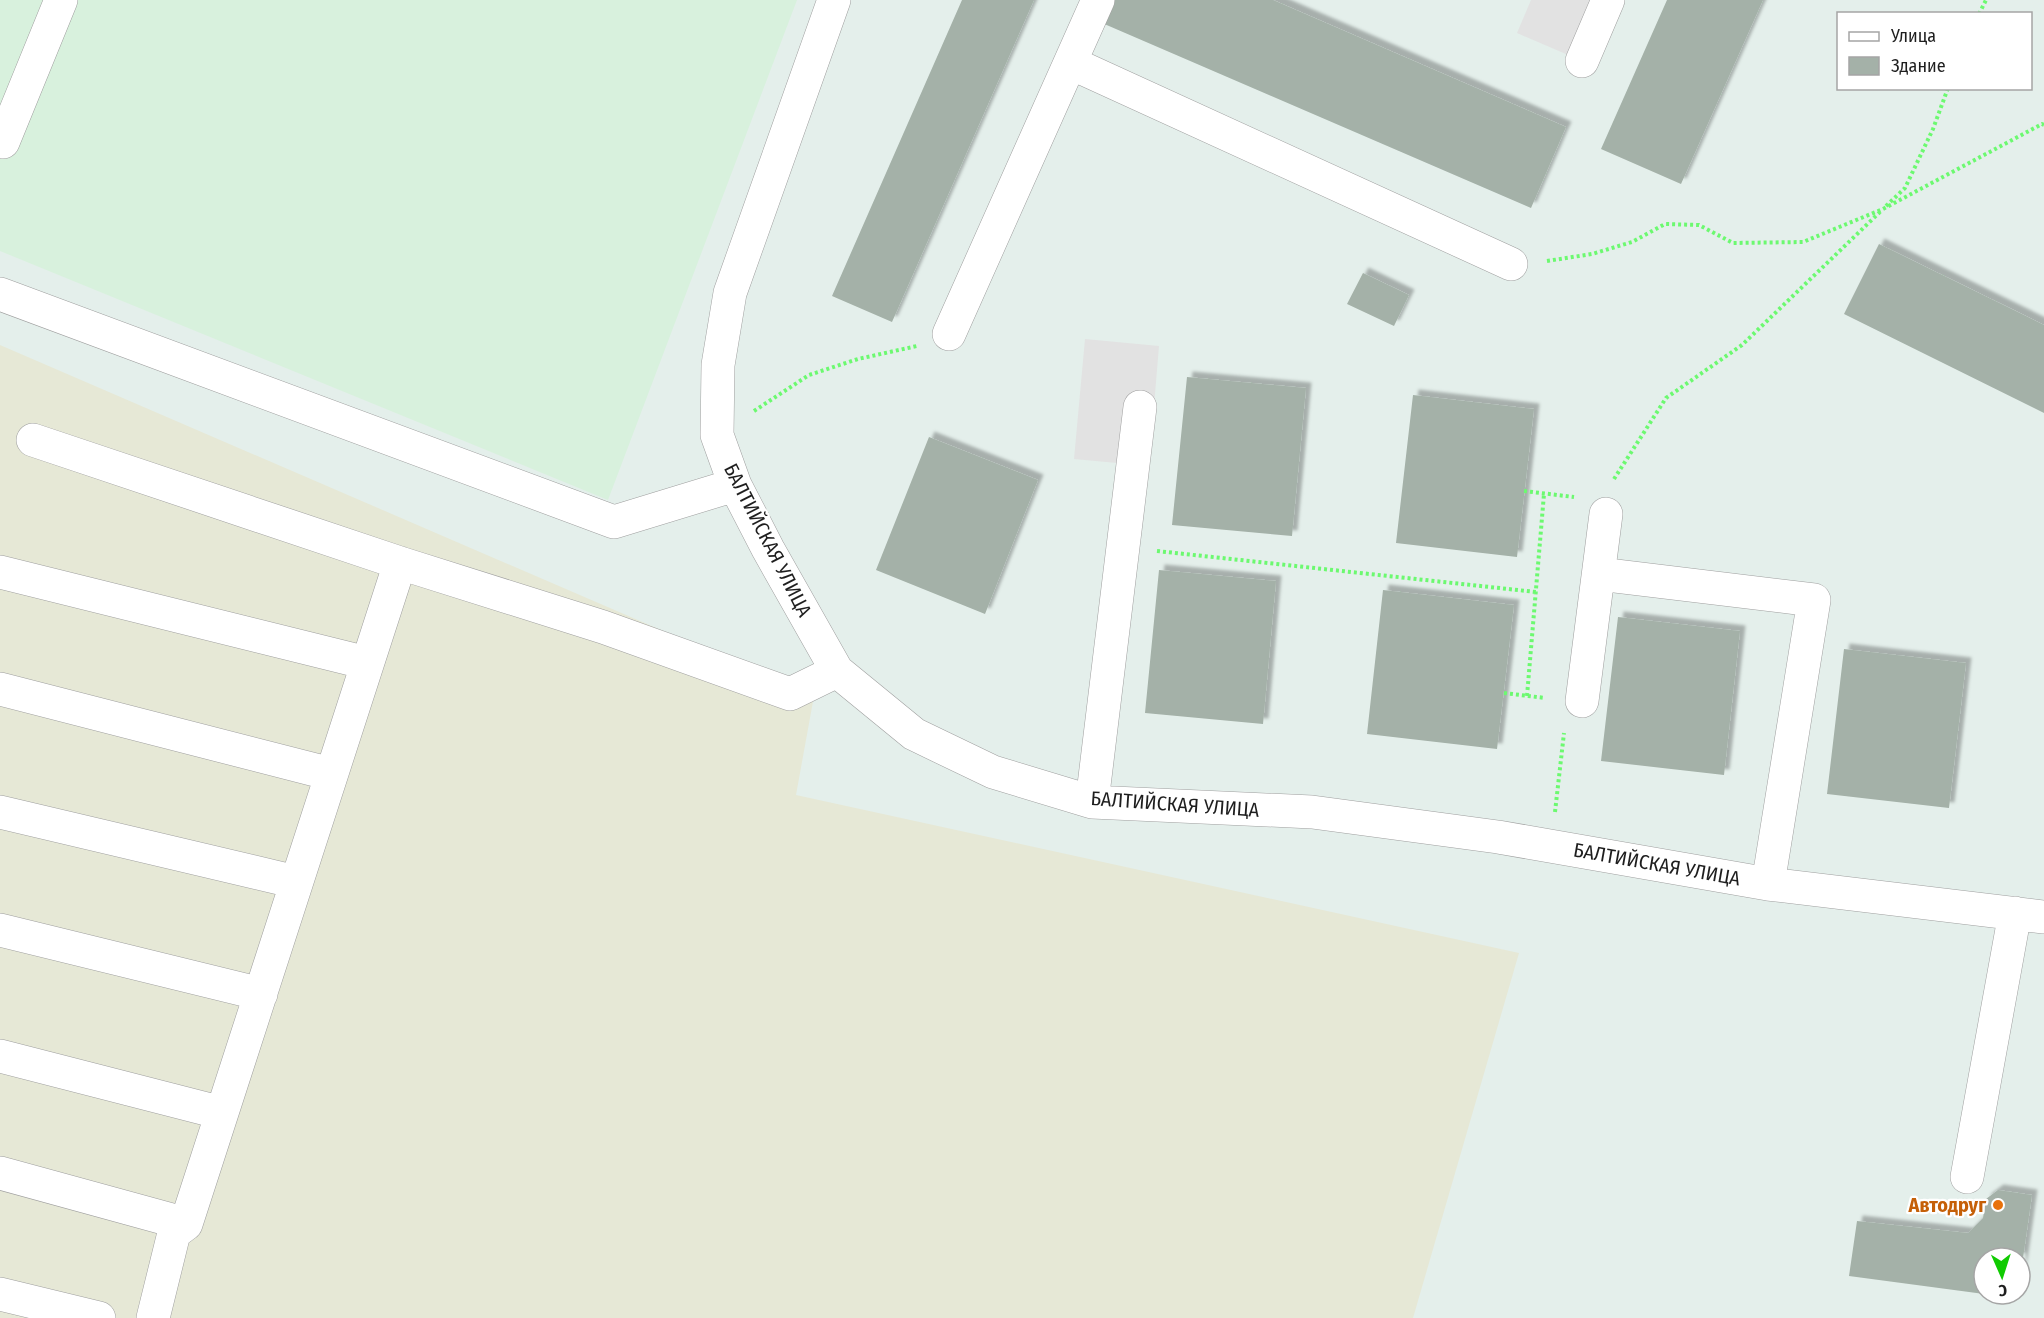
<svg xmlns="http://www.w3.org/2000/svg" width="2044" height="1318" viewBox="0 0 2044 1318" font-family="'Fira Sans Condensed',sans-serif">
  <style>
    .industrial { fill: #e6e8d6 }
    .military { fill: #d8f1dd }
    .parking { fill: #e2e2e2 }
    .building { fill: #a4b1a8; filter: url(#shadow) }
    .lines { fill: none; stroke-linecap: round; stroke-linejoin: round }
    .minor-casing { stroke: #9f9f9f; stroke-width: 34 }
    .path { stroke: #6cf970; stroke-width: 4; stroke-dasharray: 3 3; stroke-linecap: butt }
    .minor { stroke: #fff; stroke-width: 33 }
    .food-dot { fill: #e8710a; stroke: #fff; stroke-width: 2 }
    .labels { text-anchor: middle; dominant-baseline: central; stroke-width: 4.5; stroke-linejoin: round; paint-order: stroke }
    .street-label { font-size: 20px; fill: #1e1e1e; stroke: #fff }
    .food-label { font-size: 20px; font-weight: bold; fill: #c56008; stroke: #fff; text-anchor: end }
  </style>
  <defs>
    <filter id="shadow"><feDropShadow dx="5.5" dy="-5.5" stdDeviation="1.5" flood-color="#0004"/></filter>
  </defs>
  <rect width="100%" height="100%" fill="#e4efeb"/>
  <path class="industrial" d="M0 345 814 696 796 795 1519 953 1413 1318H0Z"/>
  <path class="military" d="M0 0H797L608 500 0 251Z"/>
  <path class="parking" d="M1531 0H1608L1582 61 1517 33Z
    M1085 339 1159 346 1149 466 1074 459Z"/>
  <path class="building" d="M962 0H1034L892 322 832 296Z
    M1111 0H1273L1566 127 1531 208 1102 23Z
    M1667 0H1763L1681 184 1601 149Z
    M1879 244 2044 325V413L1844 314Z
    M1363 273 1409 295 1394 326 1347 304Z
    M1187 377 1306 388 1292 536 1172 525Z
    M1413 395 1534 409 1517 557 1396 543Z
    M929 437 1038 480 985 614 876 570Z
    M1159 570 1276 581 1263 724 1145 713Z
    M1383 590 1514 605 1497 749 1367 734Z
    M1618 617 1740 631 1724 775 1601 761Z
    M1844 649 1966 663 1949 808 1827 794Z
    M1998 1190 2032 1195 2021 1272 2020 1258H1984V1294L1849 1276 1857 1221 1968 1233 1983 1218 1986 1199Z
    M1994 1294H2018V1299Z"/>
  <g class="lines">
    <defs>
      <path id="minor" d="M834 0 730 293 718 365 717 435 735 485 768 549 837 671 914 734 993 772 1092 802 1312 812 1498 837 1768 884 2044 917
        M1582 61 1608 0
        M1071 63 1511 264
        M3 142 61 0
        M0 294 614 522 735 485
        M949 334 1098 0
        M33 440 400 563 603 627 790 694 837 671
        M0 572 367 663
        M1599 574 1814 600 1768 884
        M0 689 331 774
        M1582 701 1606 514
        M1092 802 1140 407
        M0 812 296 882
        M0 930 261 994
        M0 1056 222 1113
        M0 1173 186 1224
        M1967 1177 2015 913
        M0 1294 99 1318
        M153 1318 174 1233 186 1224 400 563"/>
    </defs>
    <use href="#minor" class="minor-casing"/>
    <path class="path" d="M1979 14 1986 0
      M1886 206 1905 188 1933 129 1948 88
      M1547 261 1592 254 1632 242 1665 224 1699 225 1733 243 1803 242 1883 209 2042 124 2044 125
      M754 411 809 375 858 359 917 346
      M1614 479 1666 398 1742 345 1881 211
      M1524 491 1574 497
      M1157 551 1536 592
      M1504 693 1545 698
      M1527 696 1544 494
      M1555 812 1564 733"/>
    <use href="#minor" class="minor"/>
  </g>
  <circle class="food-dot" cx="1998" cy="1205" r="6"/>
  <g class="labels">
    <g class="street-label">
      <text transform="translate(768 540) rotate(63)">БАЛТИЙСКАЯ УЛИЦА</text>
      <text transform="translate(1175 804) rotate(4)">БАЛТИЙСКАЯ УЛИЦА</text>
      <text transform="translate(1657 864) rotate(10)">БАЛТИЙСКАЯ УЛИЦА</text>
    </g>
    <g class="food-label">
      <text x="1986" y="1205">Автодруг</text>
    </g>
  </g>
  <rect x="1837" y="12" width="195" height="78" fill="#ffffff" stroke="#a5a5a5" stroke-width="1.5"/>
  <rect x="1849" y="32" width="30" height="9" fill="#ffffff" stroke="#a5a5a5" stroke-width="1.5"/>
  <text x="1891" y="42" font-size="18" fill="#1e1e1e">Улица</text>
  <rect x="1849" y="57" width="30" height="18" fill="#a4b1a8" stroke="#a5a5a5" stroke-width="1.5"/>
  <text x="1891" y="72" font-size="18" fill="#1e1e1e">Здание</text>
  <g transform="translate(2002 1276) rotate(177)"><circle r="28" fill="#ffffff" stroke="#a5a5a5" stroke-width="1.5"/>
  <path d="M0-4.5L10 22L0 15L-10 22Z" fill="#11cb02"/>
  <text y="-9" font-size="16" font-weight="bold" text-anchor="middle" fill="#1e1e1e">С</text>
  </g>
</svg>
